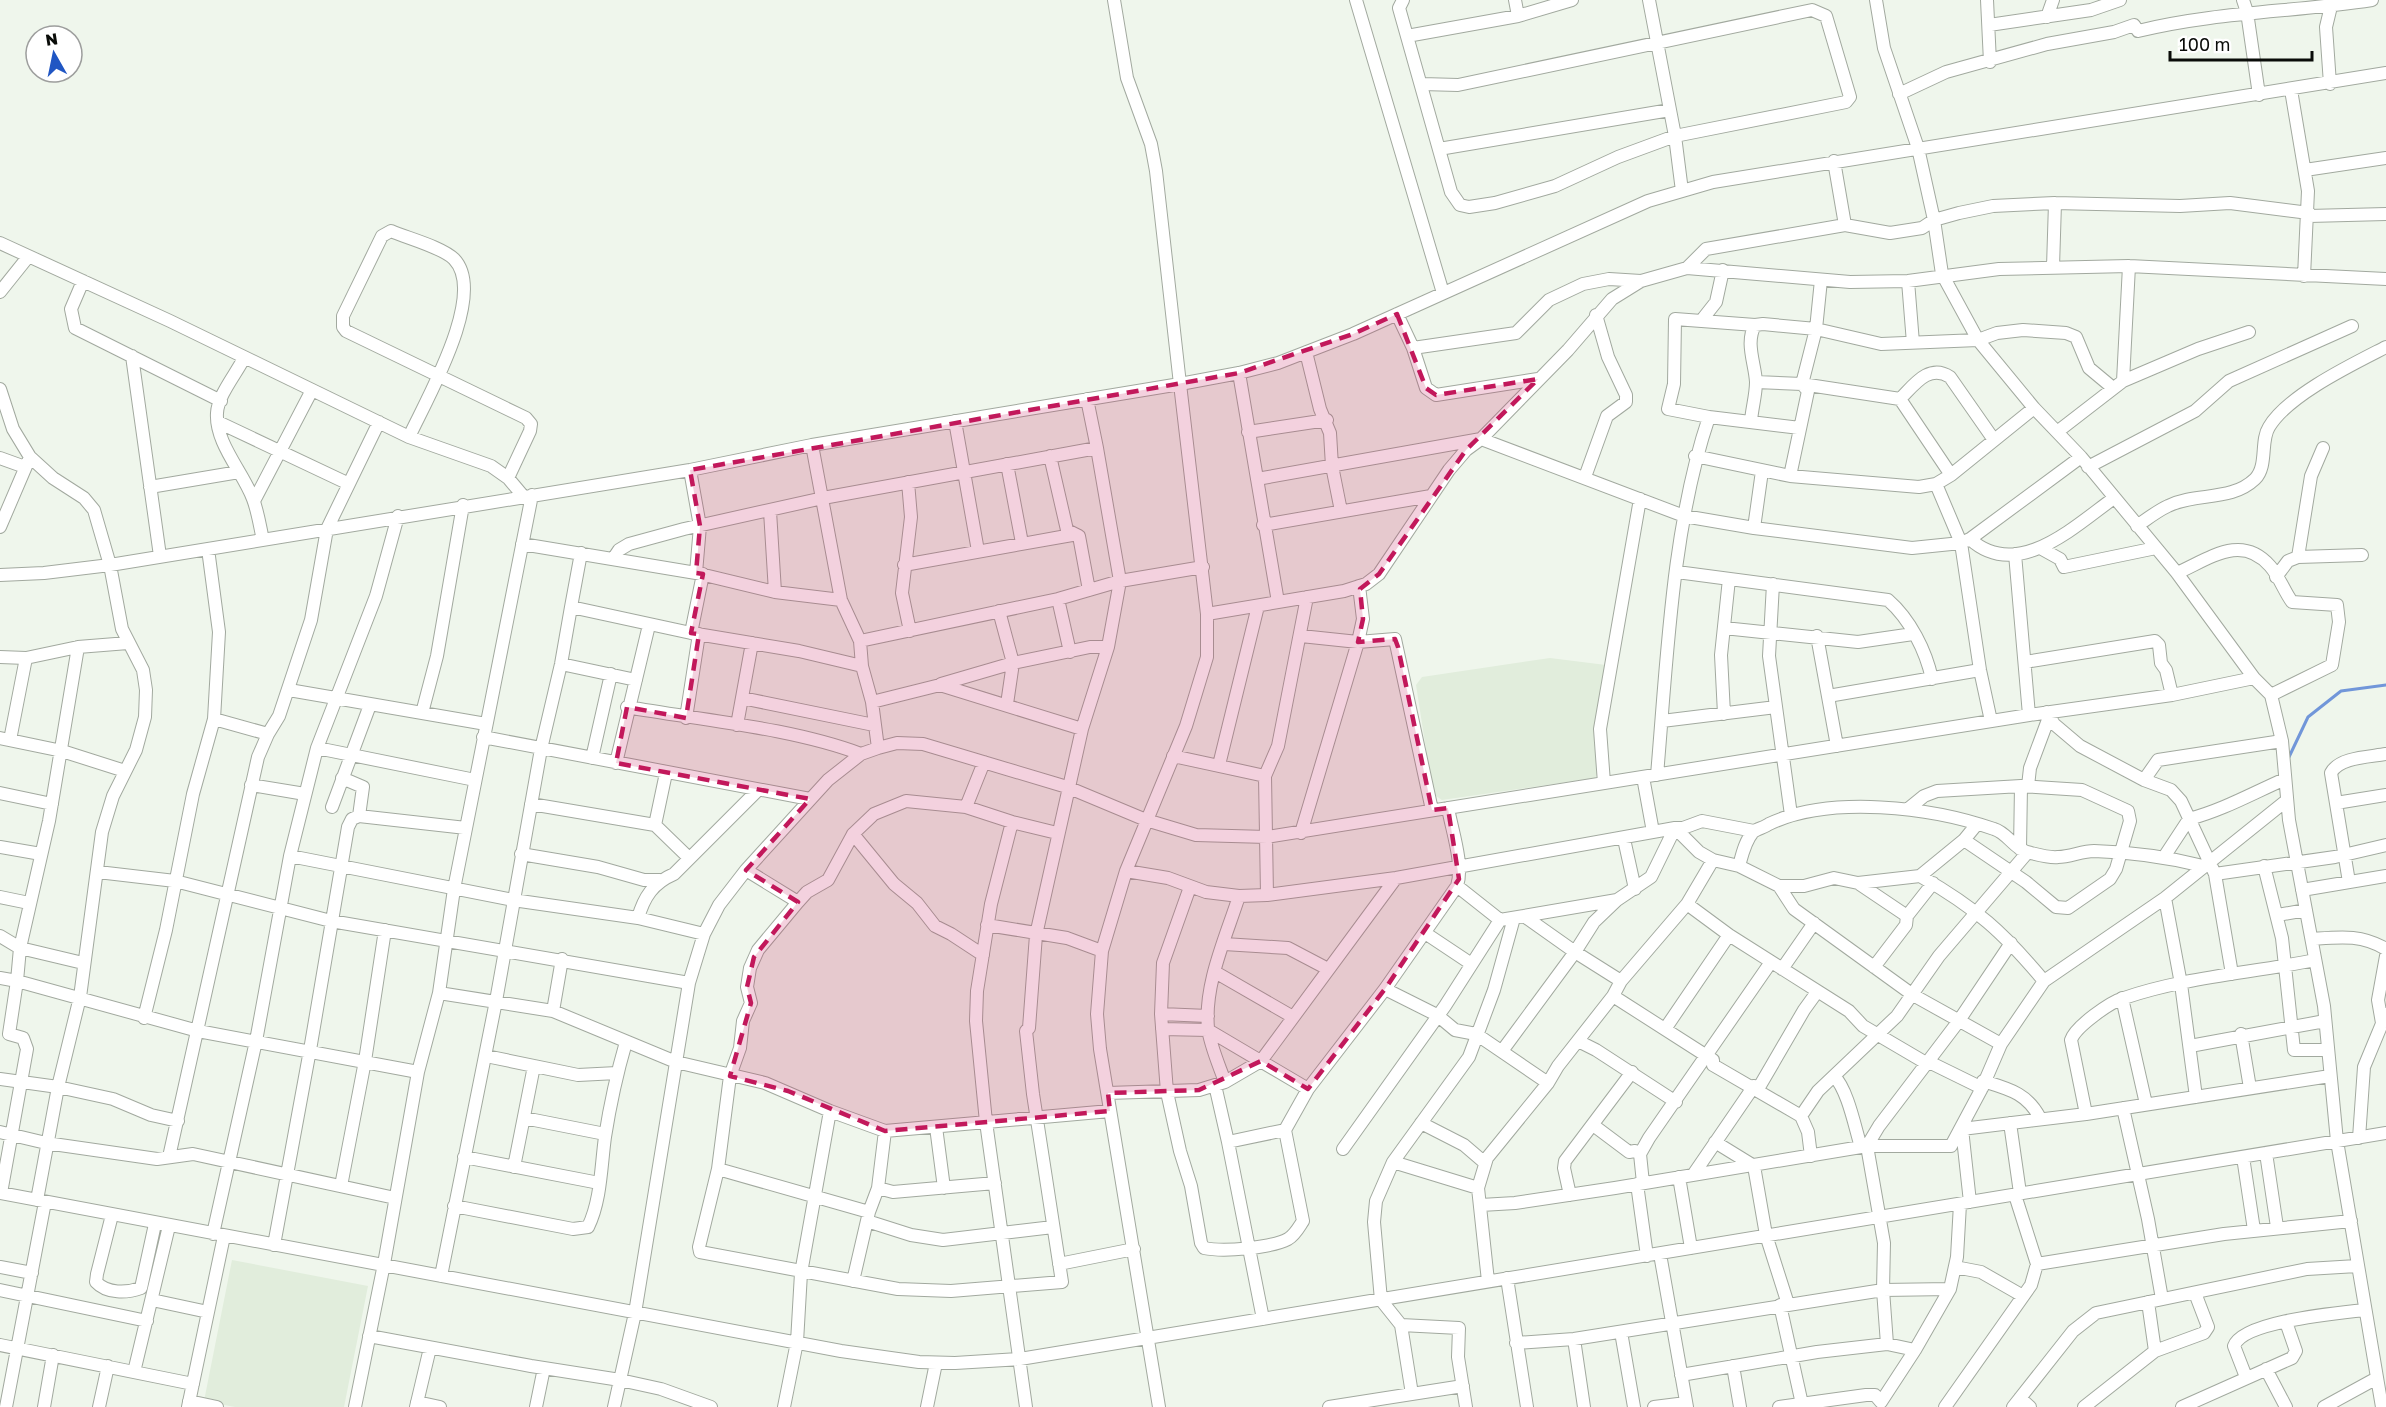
<svg xmlns="http://www.w3.org/2000/svg" width="2386" height="1407" viewBox="0 0 2386 1407" font-family="'Golos Text',sans-serif">
  <style>
    .built { fill: #e1eddc }
    .lines { fill: none; stroke-linecap: round; stroke-linejoin: round }
    .stream { stroke: #7196d9; stroke-width: 3 }
    .minor-casing { stroke: #a2a99f; stroke-width: 14 }
    .minor { stroke: #fff; stroke-width: 12 }
    .marked { fill: #c2185b; fill-opacity: 0.2; stroke: #c2185b; stroke-width: 4.5; stroke-dasharray: 12 8; stroke-linejoin: round }
  </style>
  <rect width="100%" height="100%" fill="#eff6ec"/>
  <path class="built" d="M1550 658 1606 665 1601 766 1595 778 1442 800 1433 794 1416 685 1422 677Z
    M232 1260 368 1286 344 1407H235L204 1401Z"/>
  <g class="lines">
    <path class="stream" d="M2289 757 2308 717 2341 691 2386 685"/>
    <defs>
      <path id="minor" d="M1114 0 1127 78 1151 144 1156 171 1180 384 1239 373 1278 363 1353 334 1648 201 1713 182 2386 73
        M1356 0 1443 293
        M1403 0 1399 8 1451 192 1460 205 1469 207 1495 203 1555 186 1618 157 1675 136 1846 102 1850 97 1826 16 1812 10 1458 85 1422 84
        M1515 0 1518 16
        M1649 0 1675 136 1682 191
        M1876 0 1884 48 1918 148 1934 220 1942 274 1978 340 2034 408 2081 457 2177 573 2254 678 2271 695 2282 741 2289 820 2324 1006 2337 1141 2382 1407
        M1987 0 1990 62
        M2243 0 2247 12 2259 95
        M2047 17 2053 0
        M1989 25 2091 10 2120 0
        M1407 36 1518 16 1572 0
        M2330 84 2326 27 2332 2
        M2291 90 2308 191 2304 276
        M1899 94 1946 72 2047 44 2114 32 2134 25 2138 31C2215 12 2294 12 2372 0
        M1439 149 1670 110
        M1834 161 1845 225
        M2305 170 2386 158
        M2309 216 2386 214
        M0 243 170 321 409 437 491 466 508 478 524 497
        M2053 267 2055 203
        M1687 268 1706 249 1845 225 1890 233 1922 228 1934 220 1959 213 1993 206 2055 203 2180 206 2230 203 2309 213
        M83 281 71 309 75 328 221 401
        M1908 281 1913 343
        M0 292 28 257
        M1397 314 1413 348 1426 388 1436 395 1538 379
        M1701 321 1716 302 1723 270
        M1413 348 1516 333 1549 300 1583 284 1609 279 1641 281
        M1306 352 1320 409 1330 433 1332 466 1341 511
        M132 356 160 556
        M244 358C236 374 218 395 217 413 215 443 243 472 253 499 258 512 260 527 263 540
        M1239 373 1278 602
        M2123 381 2129 266
        M1756 382 1802 384 1900 399 1951 475
        M0 389 13 429 30 457 53 478 84 498 94 510 110 565 122 629 143 670 146 690 145 717 136 750 113 796 102 832 80 997 58 1087 37 1200
        M1087 399 1097 448
        M1900 399C1914 385 1929 363 1950 377L1994 440
        M1709 417 1668 409 1674 384 1675 319 1755 325
        M955 421 978 551
        M1751 421C1752 408 1756 395 1756 382 1755 363 1745 343 1755 325L1763 324 1816 329 1881 344 1978 340 1997 333 2023 330 2066 333 2076 337 2089 368 2113 388
        M218 422 347 483
        M1248 432 1327 420
        M2057 432 2123 381 2198 349 2249 332
        M409 437C426 400 488 294 454 259 442 247 407 238 391 231L382 236 343 316V327L346 331 526 418 531 424 530 431 508 478
        M812 445 841 600 860 641 862 666 872 702 878 748
        M1050 456 1067 530 1079 536 1089 590
        M1695 456 1790 476 1919 487 1936 484 1951 475 2034 408
        M0 458 25 467
        M1007 464 1022 543
        M2088 467 2195 411 2229 381 2352 326
        M690 470 700 526 696 573
        M1790 476 1808 391 1802 384 1816 329 1821 280
        M1585 477 1607 416 1626 402V395L1608 357 1596 315
        M1257 479 1481 439 1684 516 1754 528 1912 548 1961 543 1970 539 2081 457
        M908 482 911 517 902 593 910 631
        M1936 484 1961 543 1980 670 1991 721
        M150 487 239 472
        M254 501 312 390
        M770 511 775 592
        M1263 525 1431 496
        M2137 526C2147 519 2157 511 2168 506 2196 492 2231 502 2255 479 2268 466 2260 441 2269 427 2288 395 2353 364 2386 347
        M0 527 30 457
        M1754 528 1762 471
        M1970 539C2017 582 2075 526 2114 498
        M522 544 696 573 775 592 841 600
        M2042 549 2060 559 2064 567 2156 548
        M2015 554 2029 715
        M2298 557 2311 476 2323 448
        M613 559 619 550 629 544 684 529 823 498 1097 448 1120 581 1108 647 1082 729 1036 935 1029 1028 1026 1031 1033 1094 1062 1282 951 1291 898 1289 700 1252 699 1247 718 1169 730 1076 740 1048 743 1021 751 1003 747 987 750 968 758 950 798 902 807 892 828 880 853 834 874 814 906 801 966 807 1012 822 1057 833
        M904 565 1072 535
        M1677 572 1888 600C1910 619 1926 651 1932 679
        M2177 573C2209 559 2241 533 2270 566 2279 576 2284 591 2292 602L2337 605 2339 622 2332 665 2271 695
        M0 575 44 573 110 565 690 470 812 445 1180 384 1207 614V657L1186 726 1126 871 1102 951 1097 1014 1100 1049 1159 1407
        M2276 577 2288 561 2298 557 2362 555
        M1773 584 1769 656 1791 815
        M1058 599 1070 652
        M571 607 581 553
        M999 611 1013 663 1007 704
        M1207 614 1344 591 1366 584 1379 574 1449 470 1466 450 1481 439 1568 350 1612 299 1641 281 1687 268 1850 282 1908 281 1999 269 2129 266 2386 279
        M1724 628 1858 642 1913 634
        M691 633 703 574
        M1301 636 1358 642 1395 639 1432 810
        M1817 636 1837 746
        M860 641 1058 599 1120 581 1203 567
        M78 647 49 821 20 948 83 963
        M0 657 26 658 78 647 128 643
        M2025 662 2155 641 2159 645 2161 663 2166 670 2172 695
        M561 664 636 680
        M941 684 1013 663 1090 647H1108
        M289 690 486 724
        M1828 696 1980 670
        M742 698 874 725
        M872 702 940 685 1082 729
        M627 707C701 720 792 728 861 754
        M2047 712 2054 724 2080 746 2144 780 2171 790 2181 801 2215 874 2232 974
        M422 713 437 656 463 505
        M1724 714 1721 655 1729 579
        M686 718 699 634
        M214 719 268 734
        M1662 721 1776 707
        M737 725 752 643
        M483 737 810 799
        M0 738 62 751 125 771
        M10 740 26 658
        M317 748 475 780
        M1173 756 1265 776
        M592 758 611 674
        M616 763 649 625
        M1219 765 1258 606
        M1657 775C1667 660 1672 526 1709 417L1800 428
        M1643 777 1653 832
        M342 778 363 787 359 816
        M2144 780 2158 760 2282 741
        M1604 783 1600 729 1640 499
        M251 785 305 794
        M2028 786 2030 768 2049 717
        M0 793 52 804
        M2336 803 2386 795
        M531 804 655 825 688 857
        M332 807 370 705
        M966 807 984 762
        M1908 809 1924 796 1937 791 2021 786 2082 790 2128 811 2130 821 2116 869 2110 879 2068 908 2056 907 2026 882 1964 840
        M1012 822 991 904 977 991 976 1021 986 1122 1026 1407
        M655 825 666 773
        M1301 833 1358 642 1363 619 1359 586
        M853 834 894 884 917 903 935 926 951 934 983 955
        M1624 839 1635 889
        M0 847 41 854
        M2020 849 2021 786
        M521 854 598 867 644 880H660
        M290 856 513 900 638 918 704 934
        M2164 857 2189 819C2223 810 2253 793 2285 779
        M1739 866C1742 855 1745 841 1753 832 1757 829 1765 827 1769 824 1830 795 1931 807 1994 829 2008 833 2014 850 2031 853 2039 855 2050 858 2058 857 2070 857 2082 851 2094 851 2131 852 2167 857 2203 866
        M2264 866 2282 938 2294 1050H2328
        M746 870 798 902
        M1126 871 1168 878 1206 892 1239 896 1267 895 1396 878 1675 828 1699 852 1713 860 1739 866 1779 886H1804L1834 878 1858 883 1920 876 1964 840 1977 824
        M98 872 175 881 331 921 689 983
        M2215 874 2335 857 2386 845
        M1920 876C1976 908 2003 932 2044 981
        M2349 882 2331 773C2339 757 2370 757 2386 754
        M1858 883 1907 916
        M1457 886 1500 920 1617 900 1594 922 1575 952 1524 916
        M1779 886 1794 909 1913 995 2001 1044
        M1190 887 1163 963 1161 1014 1167 1092 1180 1151 1191 1186 1201 1243 1204 1248C1224 1252 1271 1248 1288 1239 1295 1235 1299 1227 1303 1221L1285 1130 1308 1089 1385 989 1457 886C1464 864 1452 831 1448 808
        M2302 890 2386 876
        M1267 895 1265 776 1278 746 1307 597
        M0 897 29 903
        M2165 898 2181 984 2196 1097
        M1617 900 1651 877 1675 828H1683L1702 821 1754 831
        M1687 904 1729 935 1849 1011 1863 1026 1926 1063
        M2278 915 2306 910
        M638 918C644 897 653 883 674 874L758 790
        M987 925 1067 938 1102 951
        M1425 933 1470 963
        M0 936 20 948 17 981 198 1031 418 1072
        M2312 939C2340 937 2361 934 2386 949
        M1224 944 1288 948 1328 969
        M1874 967 1906 925 1907 916 1933 883
        M1782 969 1814 923
        M1215 972 1293 1017
        M0 978 17 981 9 1034 23 1038 27 1049 1 1193
        M1385 989 1437 1015 1455 1030 1476 1034 1548 1083
        M439 993 553 1011 676 1062 765 1083 830 1111 885 1131 1110 1111
        M1613 996 1713 1060V1065L1801 1116
        M2122 998 2146 1104
        M553 1011 562 959
        M1161 1014 1208 1016
        M144 1018 166 930 193 794 214 719 219 632 208 549
        M2382 1023 2378 1000 2386 956
        M1162 1029 1208 1030 1308 1089
        M1665 1029 1729 935
        M2241 1034 2250 1088
        M1578 1041 1596 1050 1676 1102
        M2190 1046 2325 1021
        M1502 1051 1575 952 1621 981
        M486 1056 578 1075 617 1073
        M1927 1061 1982 1088
        M1834 1076C1848 1090 1855 1128 1861 1147
        M0 1079 58 1087 113 1099 151 1115 178 1121
        M1983 1081C2009 1089 2027 1093 2040 1118
        M1225 1082C1219 1065 1210 1045 1208 1028 1204 984 1226 937 1239 896
        M1215 1085 1228 1142
        M1758 1089 1804 1010 1817 992
        M1108 1093 1199 1090 1225 1082 1261 1061 1396 878
        M2123 1108 2148 1219 2162 1299
        M2086 1114 2071 1040C2075 1027 2110 1002 2124 998 2185 977 2252 973 2315 960
        M524 1118 605 1134
        M1421 1123 1464 1145 1485 1163
        M2010 1123 2020 1193
        M1593 1125 1629 1152 1635 1151 1640 1154
        M936 1127 944 1188
        M0 1132 46 1143 157 1159 193 1154 395 1198
        M2359 1138 2364 1067 2386 1014
        M1715 1142 1754 1166 1766 1235 1788 1304
        M1343 1149 1445 1006 1500 920
        M2266 1153 2277 1227
        M1811 1156 1808 1132 1801 1116 1818 1091 1897 1016 1939 956 2027 853
        M169 1157 258 757 268 734 279 716 311 620 327 529 379 422
        M464 1157 599 1183
        M2243 1157 2254 1230
        M1393 1162 1478 1188
        M514 1167 534 1066
        M718 1169 869 1212
        M1693 1175 1754 1086
        M1679 1177 1691 1248
        M1643 1183 1640 1154 1649 1138 1771 962
        M1637 1184 1647 1256
        M341 1186 365 1061 385 930
        M878 1188 893 1192 995 1183
        M0 1193 841 1351 919 1362 955 1363 1020 1359 2386 1133
        M1570 1195 1564 1168 1565 1161 1632 1072
        M2015 1195 2037 1264
        M1970 1202 1962 1129 2086 1114 2330 1076
        M1481 1205 1515 1203 1615 1188 1867 1146 1879 1126 1958 1022 2011 943
        M454 1206 573 1229 588 1227C601 1201 601 1166 605 1137 610 1105 617 1073 626 1042
        M112 1215 97 1274 96 1282C107 1294 127 1293 141 1288L155 1224
        M867 1221 911 1235 943 1240 1053 1227
        M213 1234 256 1041 290 856 317 748 376 596 398 516
        M274 1245 310 1050 348 827 352 819 359 816 466 828
        M1660 1254 1687 1407
        M1059 1264 1134 1249
        M0 1267 32 1273
        M1955 1267 1981 1272 2023 1296
        M441 1276 496 1001 541 749 561 664 571 607 691 633 799 651 862 666
        M1507 1278 1527 1407
        M853 1281 869 1212 878 1188 885 1131
        M1488 1281 1478 1188 1487 1158 1548 1083 1558 1066 1613 996 1621 981 1687 904 1713 860
        M0 1290 147 1321
        M152 1300 208 1312
        M1780 1305 1802 1404
        M1263 1319 1228 1142 1285 1130
        M1401 1325 1412 1394
        M1621 1332 1634 1407
        M369 1336 531 1366 620 1380 661 1389 711 1407
        M1574 1339 1584 1407
        M1516 1343 1574 1339 1883 1290 1950 1289
        M1887 1344 1883 1290 1884 1243 1867 1146H1951L1982 1088 2001 1044 2044 981 2165 898 2286 801
        M0 1345 193 1384
        M2155 1351 2204 1333 2208 1327 2195 1293
        M1733 1366 1740 1407
        M2266 1369 2286 1407
        M134 1372 169 1226
        M1681 1375 1817 1352 1887 1344 1915 1350
        M2246 1377 2234 1346C2243 1321 2339 1313 2364 1310
        M2020 1398 2030 1407
        M189 1401 217 1407
        M417 1402 440 1407
        M6 1407 45 1202
        M44 1407 53 1355
        M99 1407 108 1366
        M188 1407 224 1236
        M355 1407 384 1264 418 1072 439 993 454 889 532 495
        M416 1407 430 1348
        M536 1407 544 1368
        M614 1407 635 1313 689 983 704 934 719 905 746 870 828 780 861 754 878 748 897 743 923 744 1067 787 1146 820 1196 835 1267 837 2029 715 2172 695 2254 678
        M784 1407 797 1342 801 1273 830 1111
        M927 1407 936 1363
        M1329 1407 1463 1386
        M1466 1407 1458 1357 1459 1328 1401 1325 1381 1300 1374 1222 1376 1201 1393 1162 1469 1057 1494 990 1514 918
        M1654 1407 1686 1403
        M1779 1407 1866 1395H1875L1881 1402 1915 1350 1950 1289 1957 1257 1960 1204
        M1945 1407 2031 1285 2037 1264 2224 1234 2351 1221
        M2013 1407 2073 1331 2096 1313 2307 1269 2357 1266
        M2084 1407 2155 1351 2148 1302
        M2182 1407 2292 1358 2296 1351 2286 1322
        M2324 1407 2377 1378"/>
    </defs>
    <use href="#minor" class="minor-casing"/>
    <use href="#minor" class="minor"/>
  </g>
  <path class="marked" d="M1397 314 1426 388 1436 395 1538 379 1466 450 1379 574 1360 589 1363 619 1358 642 1395 639 1398 647 1432 810 1448 808 1459 879 1385 989 1308 1089 1261 1061 1199 1090 1108 1093 1110 1111 885 1131 788 1091 730 1076 751 1003 747 987 754 957 798 902 746 870 810 799 616 763 627 707 686 718 699 634 691 633 703 574 696 573 700 526 690 470 1239 373 1353 334Z"/>
  <g transform="translate(54 54) rotate(351)"><circle r="28" fill="#ffffff" stroke="#9d9e9d" stroke-width="1.5"/>
  <path d="M0-4.5L10 22L0 15L-10 22Z" fill="#2056c3"/>
  <text y="-9" font-size="16" font-weight="bold" text-anchor="middle" fill="#0a0c09">N</text>
  </g>
  <path d="M2170 51v9h142v-9" fill="none" stroke="#0a0c09" stroke-width="3"/>
  <text x="2179" y="51" font-size="18" fill="#0a0c09" stroke="#ffffff" stroke-width="4.5" paint-order="stroke">100 m</text>
</svg>
